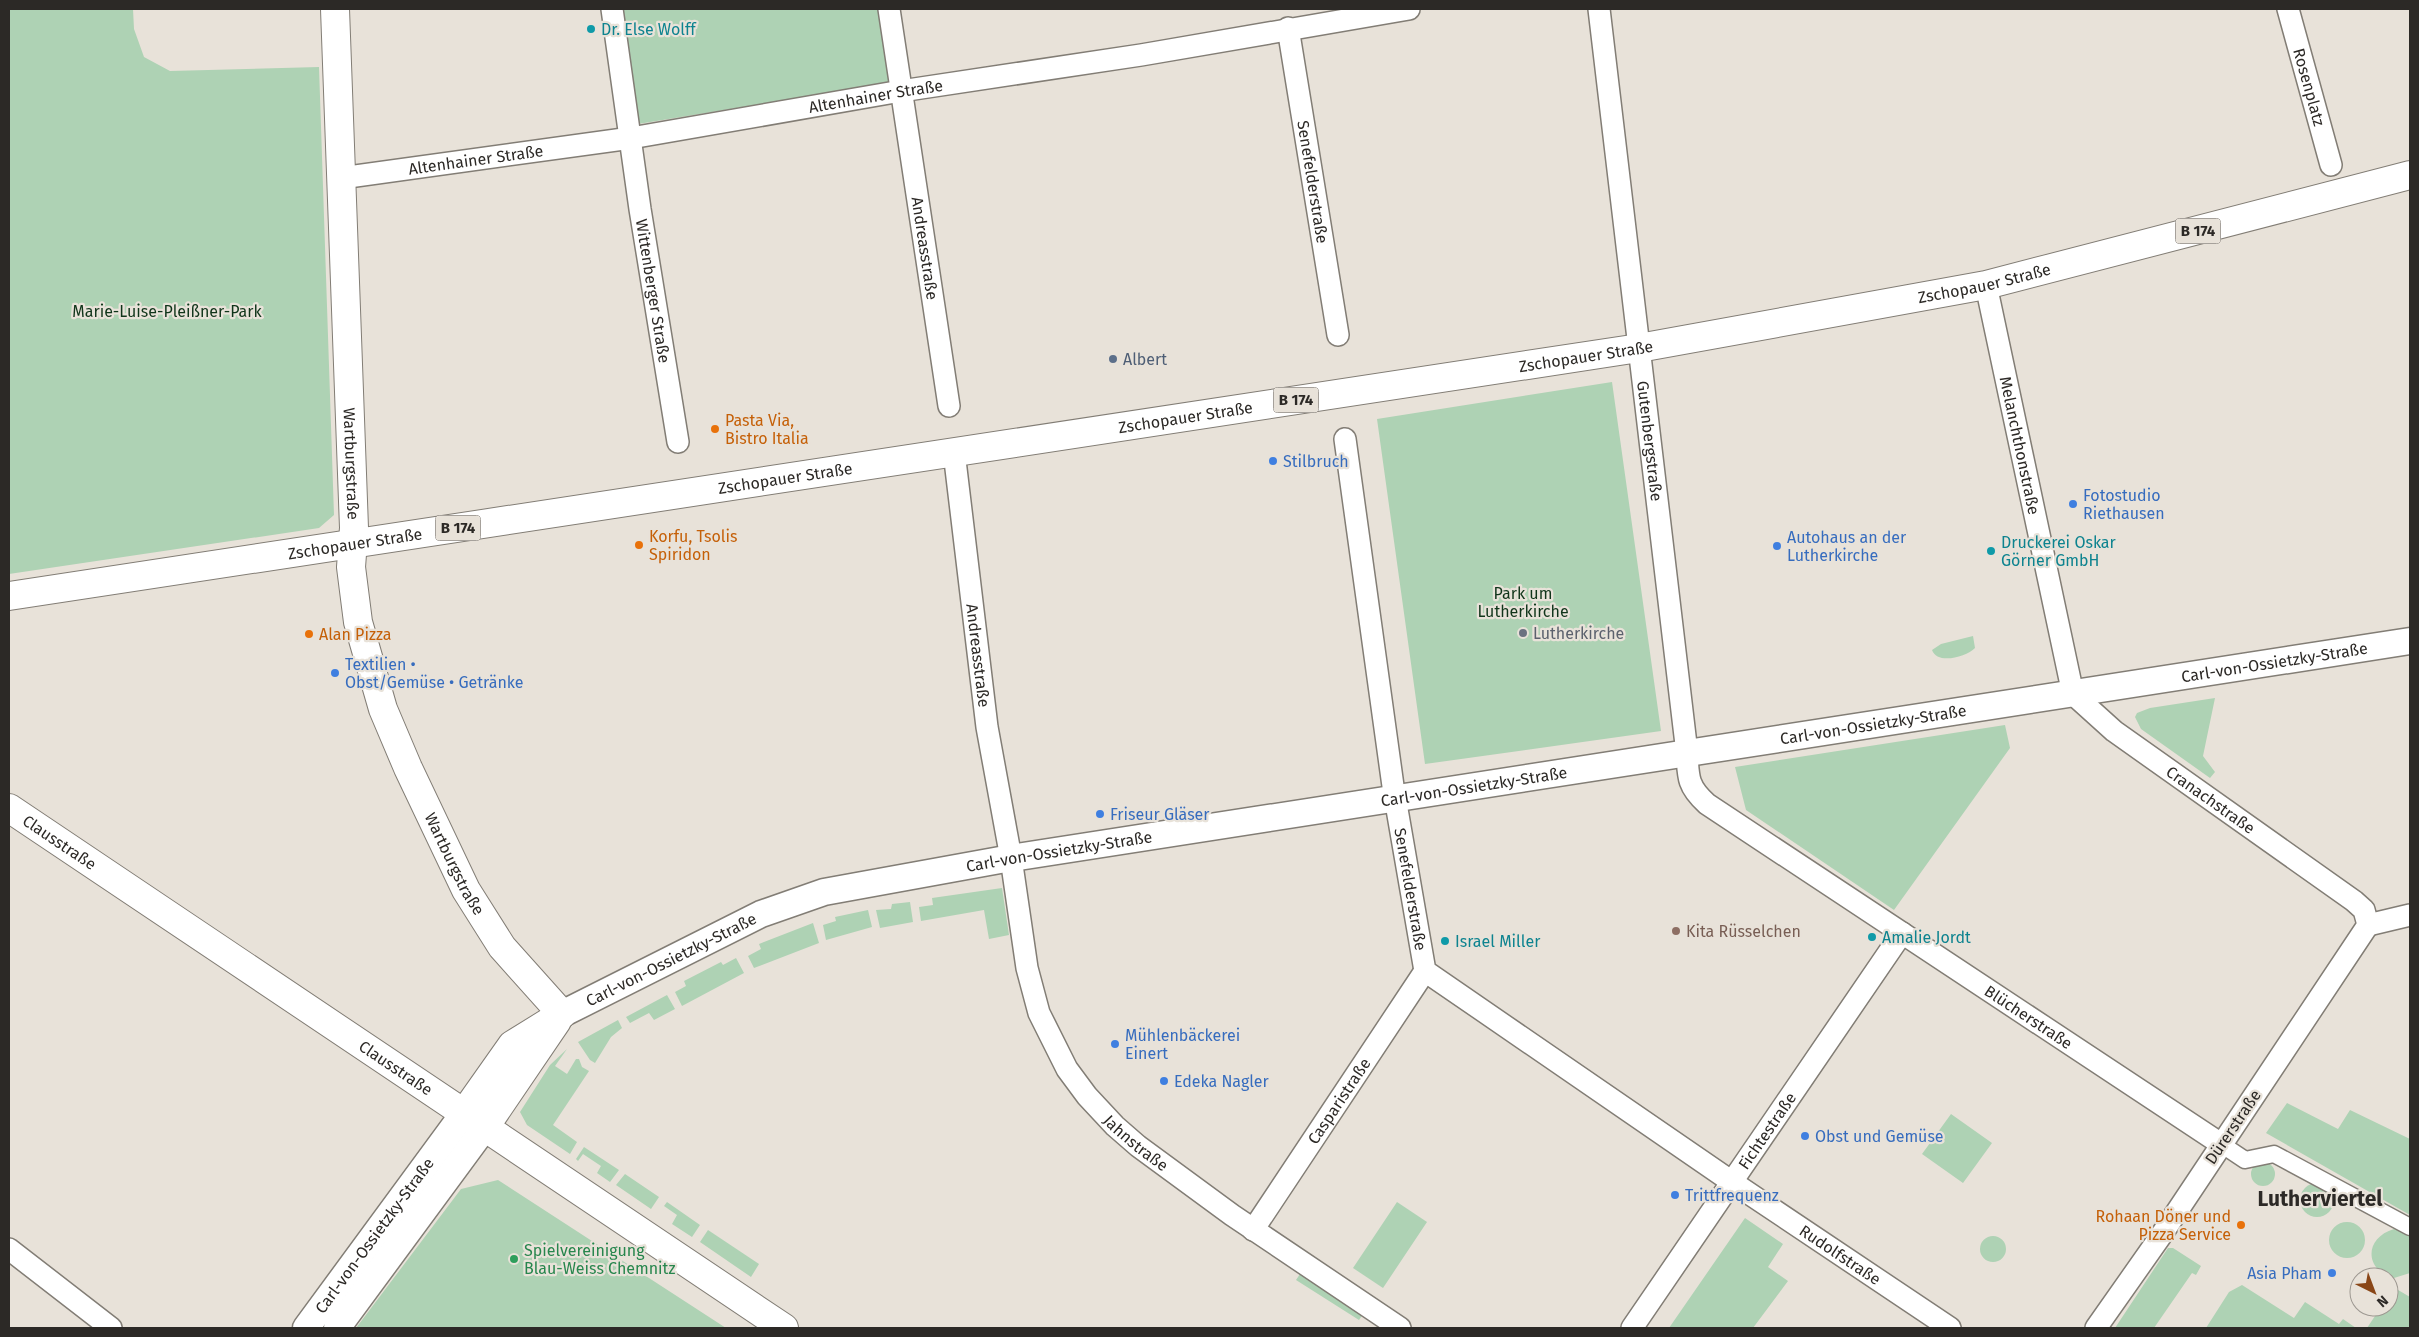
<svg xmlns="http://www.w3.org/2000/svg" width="2419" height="1337" viewBox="0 0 2419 1337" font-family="'Fira Sans',sans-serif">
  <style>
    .green { fill: #aed2b4 }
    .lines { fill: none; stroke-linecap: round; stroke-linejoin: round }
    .pedestrian-casing { stroke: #827d75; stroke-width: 19 }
    .minor-casing { stroke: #827d75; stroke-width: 24 }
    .tertiary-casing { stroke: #827d75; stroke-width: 29 }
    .secondary-casing { stroke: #827d75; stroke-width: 30 }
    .primary-casing { stroke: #827d75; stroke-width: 30 }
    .pedestrian { stroke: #fff; stroke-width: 16 }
    .minor { stroke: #fff; stroke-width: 21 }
    .tertiary { stroke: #fff; stroke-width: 26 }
    .secondary { stroke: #fff; stroke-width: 28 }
    .primary { stroke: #fff; stroke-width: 28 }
    .culture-dot { fill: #0f9aa8; stroke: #e8e2d9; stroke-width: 2 }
    .service-dot { fill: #5c6f8a; stroke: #e8e2d9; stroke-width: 2 }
    .food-dot { fill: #e8710a; stroke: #e8e2d9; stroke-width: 2 }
    .shop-dot { fill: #3f7fe0; stroke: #e8e2d9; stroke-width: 2 }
    .worship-dot { fill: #6b7280; stroke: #e8e2d9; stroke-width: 2 }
    .education-dot { fill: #8d6e63; stroke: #e8e2d9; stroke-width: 2 }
    .leisure-dot { fill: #2e9e5b; stroke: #e8e2d9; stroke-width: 2 }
    .labels { text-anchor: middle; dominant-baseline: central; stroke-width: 4.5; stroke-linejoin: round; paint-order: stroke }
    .shield { fill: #e8e2d9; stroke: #64605c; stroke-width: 1 }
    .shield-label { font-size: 15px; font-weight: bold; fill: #2c2926 }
    .culture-label { font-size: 16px; fill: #0d838f; stroke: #e8e2d9; text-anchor: start }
    .street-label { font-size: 16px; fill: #2c2926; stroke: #e8e2d9 }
    .park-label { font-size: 16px; fill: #10351a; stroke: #e8e2d9 }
    .service-label { font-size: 16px; fill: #4e5e75; stroke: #e8e2d9; text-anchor: start }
    .food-label { font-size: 16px; fill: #c56008; stroke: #e8e2d9; text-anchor: start }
    .shop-label { font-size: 16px; fill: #366cbe; stroke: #e8e2d9; text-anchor: start }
    .worship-label { font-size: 16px; fill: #5b616d; stroke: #e8e2d9; text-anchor: start }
    .education-label { font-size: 16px; fill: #785e54; stroke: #e8e2d9; text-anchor: start }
    .leisure-label { font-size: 16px; fill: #27864d; stroke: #e8e2d9; text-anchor: start }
    .district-label { font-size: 21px; font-weight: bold; fill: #2c2926; stroke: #e8e2d9 }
  </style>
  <rect width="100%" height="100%" fill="#e8e2d9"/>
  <path class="green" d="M9 9H133L134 29 144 57 170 71 319 67 334 515 319 528 9 574Z
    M620 9H878L890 83 638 124Z
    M1612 382 1661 731 1425 764 1377 419Z
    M1973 636 1975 648C1966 657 1937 665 1932 650L1941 644Z
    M2215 698 2203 756 2215 772 2210 778 2141 729 2135 717 2137 713 2150 708Z
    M2005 725 2010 748 1894 910 1746 810 1735 767Z
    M1002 888 1009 935 989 939 984 910 921 921 919 907 933 905 932 898Z
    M910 902 913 922 880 928 876 910 891 909 892 904Z
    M868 910 872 927 826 940 823 925 836 921 835 917Z
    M813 923 819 943 754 968 748 956 761 949 759 944Z
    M736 958 744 973 682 1006 675 992 686 986 684 981 721 962 723 965Z
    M667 995 675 1009 654 1020 649 1013 630 1023 626 1017Z
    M618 1020 622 1028 611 1037 595 1063 590 1060 578 1042Z
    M567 1049 555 1066 567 1074 576 1059H579L582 1067 589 1071 553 1125 577 1142 570 1154 527 1125 520 1112 550 1065Z
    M2287 1103 2338 1129 2350 1110 2410 1139V1215L2266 1133Z
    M1951 1114 1992 1143 1963 1183 1922 1154Z
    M584 1147 619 1170 610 1182 597 1173 601 1166 583 1154 578 1161 576 1159Z
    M2251 1174a12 12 0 1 1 24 0a12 12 0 1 1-24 0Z
    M625 1174 659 1197 651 1209 616 1185Z
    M498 1180 726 1328H356L461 1189Z
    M2300 1200a17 17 0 1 1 34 0a17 17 0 1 1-34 0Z
    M667 1202 700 1225 692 1237 672 1224 677 1215 664 1206Z
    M1397 1202 1427 1222 1383 1288 1353 1268Z
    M1745 1218 1783 1244 1768 1267 1788 1281 1753 1328H1669Z
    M2329 1240a18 18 0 1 1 36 0a18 18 0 1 1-36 0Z
    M2394 1229 2410 1234V1273L2394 1278C2364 1270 2364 1238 2394 1229Z
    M708 1230 759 1264 751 1277 700 1242Z
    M1980 1249a13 13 0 1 1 26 0a13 13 0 1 1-26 0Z
    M2168 1248H2173L2201 1266 2196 1275 2192 1273 2154 1328H2115Z
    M1302 1271 1365 1311 1359 1320 1296 1280Z
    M2242 1285 2294 1318 2305 1302 2339 1324 2343 1319 2356 1328H2206L2229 1292Z
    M2393 1287 2410 1297V1328H2367L2381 1307H2389V1294Z"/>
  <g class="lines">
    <defs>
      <path id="pedestrian" d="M2221 1144 2245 1160 2274 1154 2410 1227"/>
      <g id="minor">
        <path id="s1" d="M612 9 640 209 678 442"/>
        <path id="s2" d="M889 9 949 406"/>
        <path id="s3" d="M1599 9 1687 753C1688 778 1688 787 1707 804L2221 1144"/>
        <path id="s4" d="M2288 9 2331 165"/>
        <path id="s5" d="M1288 28 1338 335"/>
        <path id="s6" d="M341 178 631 138 901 91 1141 55 1409 9"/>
        <path id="s7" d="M1986 285 2073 694 2114 731 2354 901 2364 910 2368 925 2160 1237 2096 1328"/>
        <path id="s8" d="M1345 439 1393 786 1425 971 1732 1182 1950 1328"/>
        <path id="s9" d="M954 452 987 727 1011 858 1027 968 1039 1013 1067 1069 1087 1096 1115 1126 1138 1146 1232 1215 1400 1328"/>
        <path d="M2368 925 2410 915"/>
        <path id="s10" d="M1253 1230 1425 971"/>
        <path d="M9 1249 111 1328"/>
        <path id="s11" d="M1632 1328 1902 933"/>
      </g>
      <g id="tertiary">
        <path id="s12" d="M562 1014 761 914 824 892 1011 858 2410 641"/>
        <path id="s13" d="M306 1328 464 1113"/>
        <path d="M337 1328 485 1127"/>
      </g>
      <g id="secondary">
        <path id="s14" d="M335 9 354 528 351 567 358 622 383 709 408 768 466 890 502 947 562 1014"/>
        <path id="s15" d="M9 808 784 1328"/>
        <path d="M464 1113 512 1045 562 1014"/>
        <path d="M485 1127 557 1021"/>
      </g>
      <g id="primary">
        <path id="s16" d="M9 596 1639 348 1986 285 2410 175"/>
      </g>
    </defs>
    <use href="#pedestrian" class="pedestrian-casing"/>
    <use href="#minor" class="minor-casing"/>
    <use href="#tertiary" class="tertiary-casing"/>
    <use href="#secondary" class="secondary-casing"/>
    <use href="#primary" class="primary-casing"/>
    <use href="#pedestrian" class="pedestrian"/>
    <use href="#minor" class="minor"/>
    <use href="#tertiary" class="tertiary"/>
    <use href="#secondary" class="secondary"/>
    <use href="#primary" class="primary"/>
  </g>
  <g class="culture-dot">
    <circle cx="591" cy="29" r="5"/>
    <circle cx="1991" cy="551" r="5"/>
    <circle cx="1872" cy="937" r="5"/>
    <circle cx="1445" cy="941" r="5"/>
  </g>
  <circle class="service-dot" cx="1113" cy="359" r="5"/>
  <g class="food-dot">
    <circle cx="715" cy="429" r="5"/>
    <circle cx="639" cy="545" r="5"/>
    <circle cx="309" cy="634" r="5"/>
    <circle cx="2241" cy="1225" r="5"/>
  </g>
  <g class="shop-dot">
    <circle cx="1273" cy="461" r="5"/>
    <circle cx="2073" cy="504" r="5"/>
    <circle cx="1777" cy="546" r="5"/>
    <circle cx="335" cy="673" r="5"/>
    <circle cx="1100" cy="814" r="5"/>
    <circle cx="1115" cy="1044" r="5"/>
    <circle cx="1164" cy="1081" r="5"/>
    <circle cx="1805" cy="1136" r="5"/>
    <circle cx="1675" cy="1195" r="5"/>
    <circle cx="2332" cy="1273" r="5"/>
  </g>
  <circle class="worship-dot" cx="1523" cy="633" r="5"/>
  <circle class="education-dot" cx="1676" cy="931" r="5"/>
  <circle class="leisure-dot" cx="514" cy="1259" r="5"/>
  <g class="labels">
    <g class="shield">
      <rect x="2175.5" y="218.5" width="45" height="25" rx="4"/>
      <rect x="1273.5" y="387.5" width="45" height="25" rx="4"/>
      <rect x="435.5" y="515.5" width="45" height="25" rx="4"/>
    </g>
    <g class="shield-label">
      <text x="2198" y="231">B 174</text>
      <text x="1296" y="400">B 174</text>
      <text x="458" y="528">B 174</text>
    </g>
    <g class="culture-label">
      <text x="601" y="29">Dr. Else Wolff</text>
      <text x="2001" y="542">Druckerei Oskar<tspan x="2001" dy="18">Görner GmbH</tspan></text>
      <text x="1882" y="937">Amalie Jordt</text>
      <text x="1455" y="941">Israel Miller</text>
    </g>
    <g class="street-label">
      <text stroke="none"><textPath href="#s4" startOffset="81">Rosenplatz</textPath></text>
      <text stroke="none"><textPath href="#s6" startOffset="541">Altenhainer Straße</textPath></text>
      <text stroke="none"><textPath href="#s6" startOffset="136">Altenhainer Straße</textPath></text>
      <text stroke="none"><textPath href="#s5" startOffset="156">Senefelderstraße</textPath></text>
      <text stroke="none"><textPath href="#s2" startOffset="242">Andreasstraße</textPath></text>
      <text stroke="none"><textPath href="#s16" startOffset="2000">Zschopauer Straße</textPath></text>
      <text stroke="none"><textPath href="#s1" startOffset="285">Wittenberger Straße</textPath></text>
      <text stroke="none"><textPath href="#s16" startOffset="1595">Zschopauer Straße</textPath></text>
      <text stroke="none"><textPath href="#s16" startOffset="1190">Zschopauer Straße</textPath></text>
      <text stroke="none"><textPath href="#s3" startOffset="435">Gutenbergstraße</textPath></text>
      <text stroke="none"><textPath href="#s7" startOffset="164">Melanchthonstraße</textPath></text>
      <text stroke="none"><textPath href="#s14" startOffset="455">Wartburgstraße</textPath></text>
      <text stroke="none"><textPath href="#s16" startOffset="785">Zschopauer Straße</textPath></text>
      <text stroke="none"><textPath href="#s16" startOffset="350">Zschopauer Straße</textPath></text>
      <text stroke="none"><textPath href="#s9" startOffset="205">Andreasstraße</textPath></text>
      <text stroke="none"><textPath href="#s12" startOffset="1758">Carl-von-Ossietzky-Straße</textPath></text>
      <text stroke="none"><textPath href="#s12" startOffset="1352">Carl-von-Ossietzky-Straße</textPath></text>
      <text stroke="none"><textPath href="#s12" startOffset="948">Carl-von-Ossietzky-Straße</textPath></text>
      <text stroke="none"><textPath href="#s7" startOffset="592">Cranachstraße</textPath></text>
      <text stroke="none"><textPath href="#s15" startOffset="61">Clausstraße</textPath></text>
      <text stroke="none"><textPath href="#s12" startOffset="528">Carl-von-Ossietzky-Straße</textPath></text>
      <text stroke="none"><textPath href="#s14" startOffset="875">Wartburgstraße</textPath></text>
      <text stroke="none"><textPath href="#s8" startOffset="455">Senefelderstraße</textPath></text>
      <text stroke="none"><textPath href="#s12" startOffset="122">Carl-von-Ossietzky-Straße</textPath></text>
      <text stroke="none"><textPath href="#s3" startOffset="1192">Blücherstraße</textPath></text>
      <text stroke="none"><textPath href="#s15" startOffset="466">Clausstraße</textPath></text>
      <text stroke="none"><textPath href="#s10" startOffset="155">Casparistraße</textPath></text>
      <text transform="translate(2233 1127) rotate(-56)">Dürerstraße</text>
      <text stroke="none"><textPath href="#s11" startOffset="239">Fichtestraße</textPath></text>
      <text stroke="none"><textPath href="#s9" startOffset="732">Jahnstraße</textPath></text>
      <text stroke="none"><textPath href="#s13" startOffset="115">Carl-von-Ossietzky-Straße</textPath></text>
      <text stroke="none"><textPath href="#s8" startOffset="1041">Rudolfstraße</textPath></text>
    </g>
    <g class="park-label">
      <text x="167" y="311">Marie-Luise-Pleißner-Park</text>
      <text x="1523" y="593">Park um<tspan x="1523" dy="18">Lutherkirche</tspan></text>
    </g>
    <g class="service-label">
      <text x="1123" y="359">Albert</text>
    </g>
    <g class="food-label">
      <text x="725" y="420">Pasta Via,<tspan x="725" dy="18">Bistro Italia</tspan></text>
      <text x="649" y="536">Korfu, Tsolis<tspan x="649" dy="18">Spiridon</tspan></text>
      <text x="319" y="634">Alan Pizza</text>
      <text x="2231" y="1216" text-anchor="end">Rohaan Döner und<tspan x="2231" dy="18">Pizza Service</tspan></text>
    </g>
    <g class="shop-label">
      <text x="1283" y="461">Stilbruch</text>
      <text x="2083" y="495">Fotostudio<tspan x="2083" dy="18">Riethausen</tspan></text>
      <text x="1787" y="537">Autohaus an der<tspan x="1787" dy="18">Lutherkirche</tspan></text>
      <text x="345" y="664">Textilien •<tspan x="345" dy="18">Obst/Gemüse • Getränke</tspan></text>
      <text x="1110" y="814">Friseur Gläser</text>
      <text x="1125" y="1035">Mühlenbäckerei<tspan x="1125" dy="18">Einert</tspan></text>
      <text x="1174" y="1081">Edeka Nagler</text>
      <text x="1815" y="1136">Obst und Gemüse</text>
      <text x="1685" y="1195">Trittfrequenz</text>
      <text x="2322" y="1273" text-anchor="end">Asia Pham</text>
    </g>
    <g class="worship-label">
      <text x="1533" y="633">Lutherkirche</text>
    </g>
    <g class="education-label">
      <text x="1686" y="931">Kita Rüsselchen</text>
    </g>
    <g class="leisure-label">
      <text x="524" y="1250">Spielvereinigung<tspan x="524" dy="18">Blau-Weiss Chemnitz</tspan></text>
    </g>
    <g class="district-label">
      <text x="2320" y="1199">Lutherviertel</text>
    </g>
  </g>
  <rect width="2419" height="1337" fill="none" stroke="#2c2926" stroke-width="20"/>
  <g transform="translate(2374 1292) rotate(138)"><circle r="24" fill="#e8e2d9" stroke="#9d9891"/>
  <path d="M0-4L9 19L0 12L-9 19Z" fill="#894617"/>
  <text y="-8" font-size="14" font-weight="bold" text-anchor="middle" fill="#2c2926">N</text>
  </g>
</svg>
